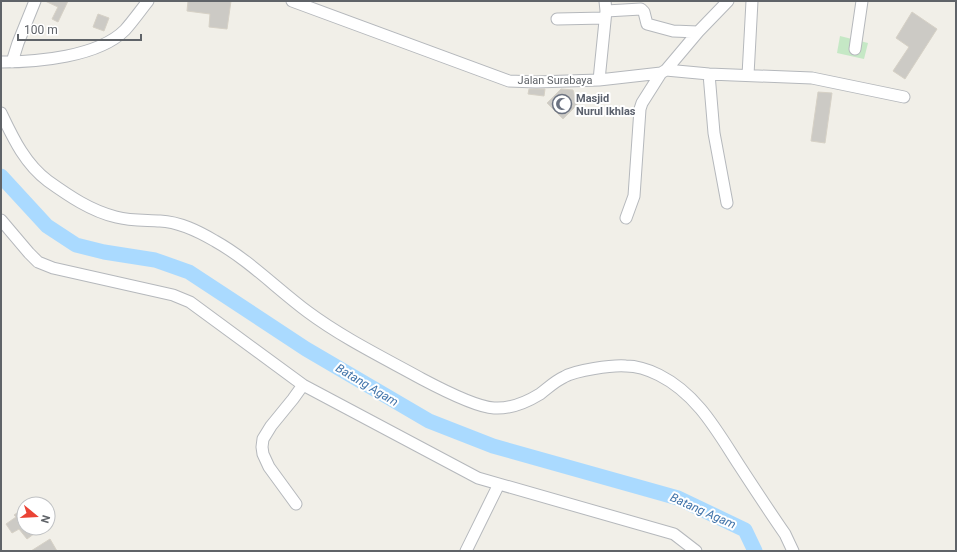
<svg xmlns="http://www.w3.org/2000/svg" width="957" height="552" viewBox="0 0 957 552" font-family="Roboto,sans-serif">
  <style>
    .green { fill: #c5e8c5 }
    .lines { fill: none; stroke-linecap: round; stroke-linejoin: round }
    .river { stroke: #aadaff; stroke-width: 15 }
    .building { fill: #cccac5; stroke: #d6d1c6 }
    .minor-casing { stroke: #b5b8bc; stroke-width: 13 }
    .minor { stroke: #fff; stroke-width: 11 }
    .labels { text-anchor: middle; dominant-baseline: central; stroke-width: 4; stroke-linejoin: round; paint-order: stroke }
    .street-label { font-size: 11px; fill: #5f6368; stroke: #fff }
    .worship-label { font-size: 11px; font-weight: bold; fill: #5b616d; stroke: #fff; text-anchor: start }
    .water-label { font-size: 12px; font-style: italic; fill: #4174aa; stroke: #fff }
  </style>
  <rect width="100%" height="100%" fill="#f1efe8"/>
  <path class="green" d="M840 36 868 43 864 59 837 53Z"/>
  <g class="lines">
    <path class="river" d="M1 176 47 226 76 245 104 252 155 260 189 272 306 349 429 421 493 446 678 498 745 530 755 551"/>
  </g>
  <path class="building" d="M45 1H68L58 22 52 19 58 7Z
    M188 1H231L227 29 209 27 210 14 187 11Z
    M912 12 937 29 905 79 893 71 909 47 896 38Z
    M98 14 109 18 104 31 93 27Z
    M529 89H545L544 96 528 94Z
    M561 89 573 90 577 105 563 119 547 103Z
    M818 92 832 93 825 143 811 141Z
    M24 508V528H42L27 539 19 529 12 533 6 524 16 517 14 515Z
    M50 539 57 551H31Z"/>
  <g class="lines">
    <defs>
      <path id="minor" d="M292 1 509 81 536 82 599 80 661 73 666 70 698 32 728 1
        M606 11 641 9 644 12 647 24 673 31 698 32
        M557 19 605 18
        M855 49 862 1
        M1 62C37 62 98 57 125 30 133 21 140 11 148 1
        M12 62 18 43 35 1
        M666 70 709 74 812 78 904 97
        M709 74 714 133 727 203
        M748 75 752 1
        M599 80 606 11 605 1
        M1 113C13 138 25 164 48 181 69 196 91 211 116 217 131 221 146 220 160 221 180 222 198 231 215 241 249 260 277 289 308 312 343 338 384 358 422 379 439 388 475 407 494 408 510 409 527 402 540 394 548 388 555 381 564 377 576 370 612 365 626 366 637 366 649 370 659 375 697 394 717 431 739 465 754 488 769 511 785 534L793 551
        M626 218 634 196 640 109 642 103 661 73
        M1 220 29 253 38 262 53 268 173 295 190 302 303 385 478 478 674 534 696 551
        M296 504 269 467 263 454 262 447 263 439 271 426 293 399 303 385
        M466 551 499 484"/>
    </defs>
    <use href="#minor" class="minor-casing"/>
    <use href="#minor" class="minor"/>
  </g>
  <defs>
    <symbol id="mosque-ring" viewBox="-11 -11 22 22"><circle r="9.5" fill="#fff" stroke="#6b7280" stroke-width="1.5"/><path d="M3.5-4.9A6 6 0 1 0 3.5 4.9A5 5 0 1 1 3.5-4.9Z" fill="#6b7280"/></symbol>
  </defs>
  <g fill-rule="evenodd">
    <use href="#mosque-ring" x="551" y="93" width="22" height="22"/>
  </g>
  <g class="labels">
    <g class="street-label">
      <text x="555" y="80">Jalan Surabaya</text>
    </g>
    <g class="worship-label">
      <text x="576" y="98">Masjid<tspan x="576" dy="13">Nurul Ikhlas</tspan></text>
    </g>
    <g class="water-label">
      <text transform="translate(367 385) rotate(31)">Batang Agam</text>
      <text transform="translate(703 511) rotate(24)">Batang Agam</text>
    </g>
  </g>
  <rect width="957" height="552" fill="none" stroke="#5f6368" stroke-width="4"/>
  <g transform="translate(36 516) rotate(108)"><circle r="19" fill="#ffffff" stroke="#bfc1c3"/>
  <path d="M0-3L7 15L0 10L-7 15Z" fill="#ea4335"/>
  <text y="-6" font-size="11" font-weight="bold" text-anchor="middle" fill="#5f6368">N</text>
  </g>
  <path d="M18 34v6h123v-6" fill="none" stroke="#5f6368" stroke-width="2"/>
  <text x="24" y="34" font-size="12" fill="#5f6368" stroke="#ffffff" stroke-width="3" paint-order="stroke">100 m</text>
</svg>
